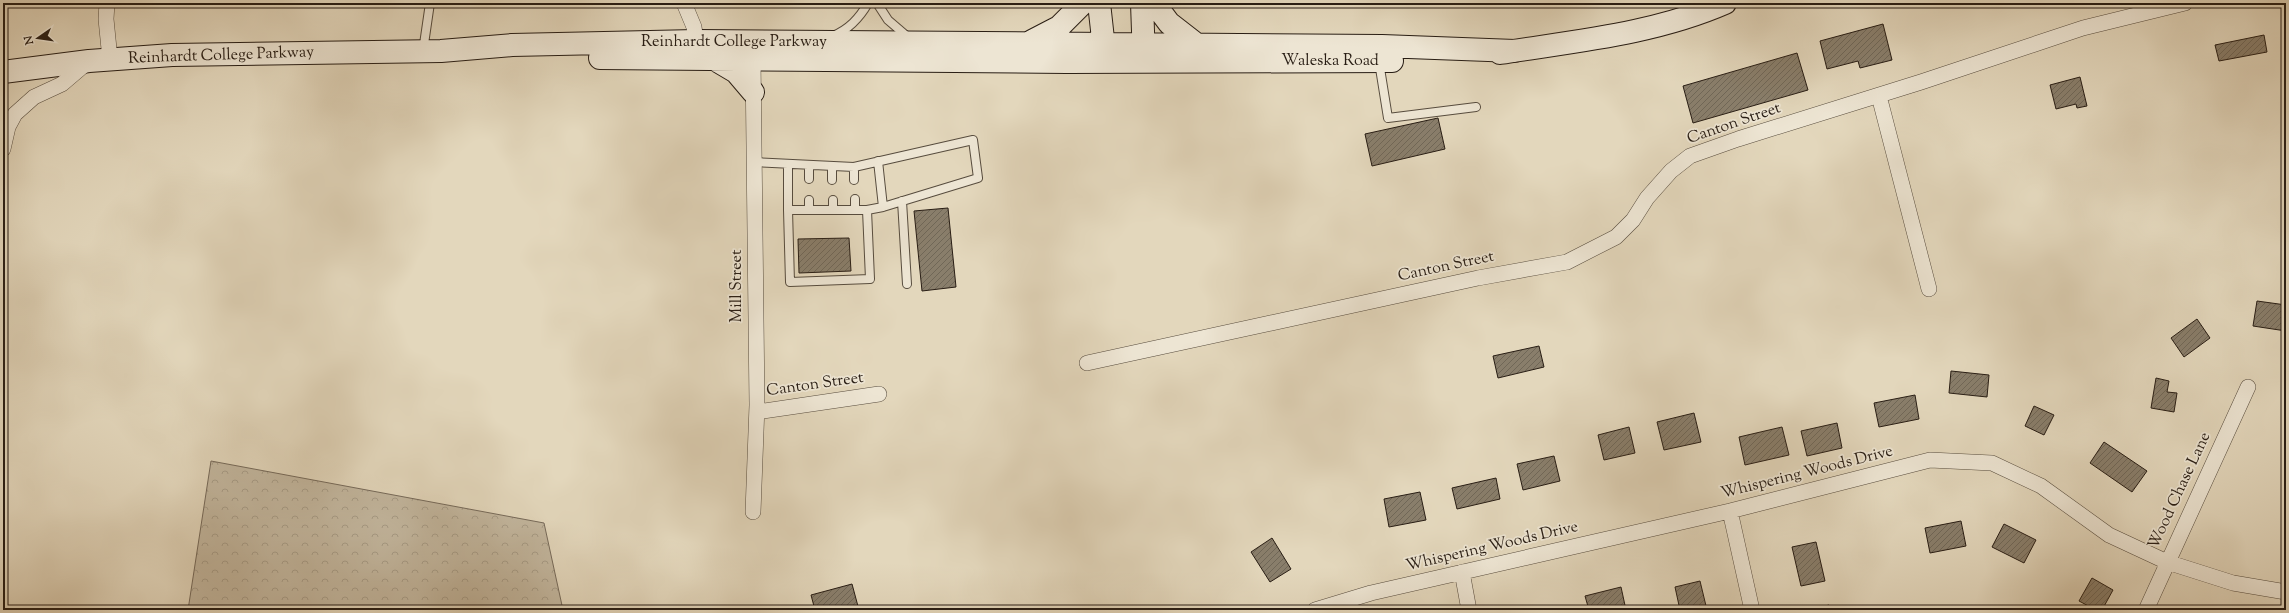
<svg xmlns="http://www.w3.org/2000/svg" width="2289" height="613" viewBox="0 0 2289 613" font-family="'Sorts Mill Goudy',serif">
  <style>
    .forest { fill: url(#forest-crowns); stroke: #766a5a }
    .building { fill: url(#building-hatch); stroke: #281d14 }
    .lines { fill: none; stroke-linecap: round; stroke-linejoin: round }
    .lane-casing { stroke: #574c3e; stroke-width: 10 }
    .street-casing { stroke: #574c3e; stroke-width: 16 }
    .secondary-casing { stroke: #281d14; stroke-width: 24 }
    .lane { stroke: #ede5d3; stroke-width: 8 }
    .street { stroke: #ede5d3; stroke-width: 15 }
    .secondary { stroke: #ede5d3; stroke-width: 22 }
    .labels { text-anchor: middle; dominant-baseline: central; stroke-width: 3.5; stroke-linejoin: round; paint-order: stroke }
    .street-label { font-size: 16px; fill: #281d14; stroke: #ede5d3 }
  </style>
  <defs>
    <pattern id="forest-crowns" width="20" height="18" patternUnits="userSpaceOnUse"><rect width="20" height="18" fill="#c3b79f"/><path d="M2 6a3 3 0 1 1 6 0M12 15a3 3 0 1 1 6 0" fill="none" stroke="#a89d88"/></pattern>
    <pattern id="building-hatch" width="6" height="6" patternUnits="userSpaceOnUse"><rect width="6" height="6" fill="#897e6b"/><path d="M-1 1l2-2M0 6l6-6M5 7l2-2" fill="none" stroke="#706757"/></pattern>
  </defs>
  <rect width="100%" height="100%" fill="#e3d7bc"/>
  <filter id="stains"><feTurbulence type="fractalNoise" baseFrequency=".005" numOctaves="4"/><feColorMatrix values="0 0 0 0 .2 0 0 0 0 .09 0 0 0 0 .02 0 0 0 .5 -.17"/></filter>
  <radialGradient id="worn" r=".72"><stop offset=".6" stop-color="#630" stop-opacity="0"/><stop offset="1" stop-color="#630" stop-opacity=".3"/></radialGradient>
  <path class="forest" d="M211 461 544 523 563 610H188Z"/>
  <path class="building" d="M1883 24 1892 60 1860 68 1858 61 1827 69 1820 41Z
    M2264 35 2267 52 2219 61 2215 45Z
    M1797 53 1808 90 1693 123 1683 86Z
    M2080 77 2087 106 2077 108 2076 104 2056 109 2050 85Z
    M1438 118 1445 149 1372 166 1365 134Z
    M948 208 956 287 922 291 914 211Z
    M849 238 851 271 799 273 798 239Z
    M2257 301 2286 305V331L2253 326Z
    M2197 319 2210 338 2184 357 2171 338Z
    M1539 346 1544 367 1498 378 1493 356Z
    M1951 371 1989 375 1987 397 1949 393Z
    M2156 378 2169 381 2167 392 2177 393 2174 412 2151 408Z
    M1915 395 1919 419 1879 427 1874 403Z
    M2034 406 2054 415 2044 435 2025 426Z
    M1694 413 1701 442 1664 450 1657 422Z
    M1837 423 1842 448 1807 456 1801 431Z
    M1629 427 1635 453 1604 460 1598 435Z
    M1782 427 1789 455 1745 465 1739 437Z
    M2104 442 2147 471 2132 492 2090 463Z
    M1554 456 1560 481 1523 490 1517 464Z
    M1496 478 1500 499 1457 509 1452 488Z
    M1420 492 1426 520 1389 527 1384 499Z
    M1961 521 1966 546 1930 553 1925 528Z
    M2004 524 2036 540 2024 563 1992 547Z
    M1272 538 1291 569 1270 582 1251 552Z
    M1816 542 1825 581 1801 586 1792 547Z
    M2092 578 2113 590 2102 610H2096L2079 601Z
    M1700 581 1707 610H1680L1675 587Z
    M852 584 859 610H815L811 595Z
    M1621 587 1626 610H1589L1585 596Z
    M1829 605 1830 610H1809Z"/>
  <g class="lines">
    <defs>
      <path id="lane" d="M877 3 888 20 909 38
        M833 36C849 29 859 19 868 3
        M423 51 430 3
        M1379 62 1388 118 1476 107
        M754 162 854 167 973 140 978 178 883 207
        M788 164V210H867L883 207 878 161
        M809 165V179
        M832 166V180
        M854 167V180
        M855 199V209
        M809 200V210
        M833 200V209
        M902 201 907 284
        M788 210 790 282 870 279 867 210"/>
      <path id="street" d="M107 3 106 19 110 59
        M684 3 694 27 696 41
        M1879 96 1929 289
        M3 149 8 127 15 114 34 97 62 84 89 61
        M1087 363 1478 278 1567 262 1616 237 1633 220 1647 198 1671 171 1690 156 1738 139 1921 82 2083 28 2185 3
        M757 412 879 394
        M1730 511 1752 610
        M753 512 757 405 753 59
        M1462 572 1469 610
        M1315 610 1371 593 1730 511 1930 460 1992 463 2041 486 2109 535 2167 562 2233 583 2286 592
        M2146 610 2248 387"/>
      <path id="secondary" d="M1099 3 1105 57
        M1142 3 1144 59
        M1154 3 1169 23 1196 44
        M1032 41 1059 27 1083 3
        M1500 53C1575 41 1654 34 1725 3
        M600 58 1067 62 1392 61
        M714 59 736 72 753 92
        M3 72 89 61 172 55 441 51 512 45 696 41 1382 46 1515 51"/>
    </defs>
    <use href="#lane" class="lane-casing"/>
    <use href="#street" class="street-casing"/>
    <use href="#secondary" class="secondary-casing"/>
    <use href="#lane" class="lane"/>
    <use href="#street" class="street"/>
    <use href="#secondary" class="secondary"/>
  </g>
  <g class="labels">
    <g class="street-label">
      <text x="734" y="42">Reinhardt College Parkway</text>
      <text transform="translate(221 56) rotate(-2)">Reinhardt College Parkway</text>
      <text x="1330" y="61">Waleska Road</text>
      <text transform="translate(1734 124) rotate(-19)">Canton Street</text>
      <text transform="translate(1446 267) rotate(-12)">Canton Street</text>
      <text transform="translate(737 286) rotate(-90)">Mill Street</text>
      <text transform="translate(815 385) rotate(-8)">Canton Street</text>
      <text transform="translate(1807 473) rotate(-14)">Whispering Woods Drive</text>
      <text transform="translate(2180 491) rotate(-65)">Wood Chase Lane</text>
      <text transform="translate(1492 547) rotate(-13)">Whispering Woods Drive</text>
    </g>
  </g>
  <rect width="2289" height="613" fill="none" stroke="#e3d7bc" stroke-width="16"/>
  <rect x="4" y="4" width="2281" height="605" fill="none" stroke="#281d14" stroke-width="2"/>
  <rect x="8" y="8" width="2273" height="597" fill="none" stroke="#281d14"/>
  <g transform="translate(38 38) rotate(257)" stroke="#ede5d3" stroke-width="3" paint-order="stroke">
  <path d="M0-3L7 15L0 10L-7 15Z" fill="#281d14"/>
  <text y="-6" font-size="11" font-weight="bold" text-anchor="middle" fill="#281d14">N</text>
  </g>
  <rect width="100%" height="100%" filter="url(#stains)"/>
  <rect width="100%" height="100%" fill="url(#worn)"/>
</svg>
